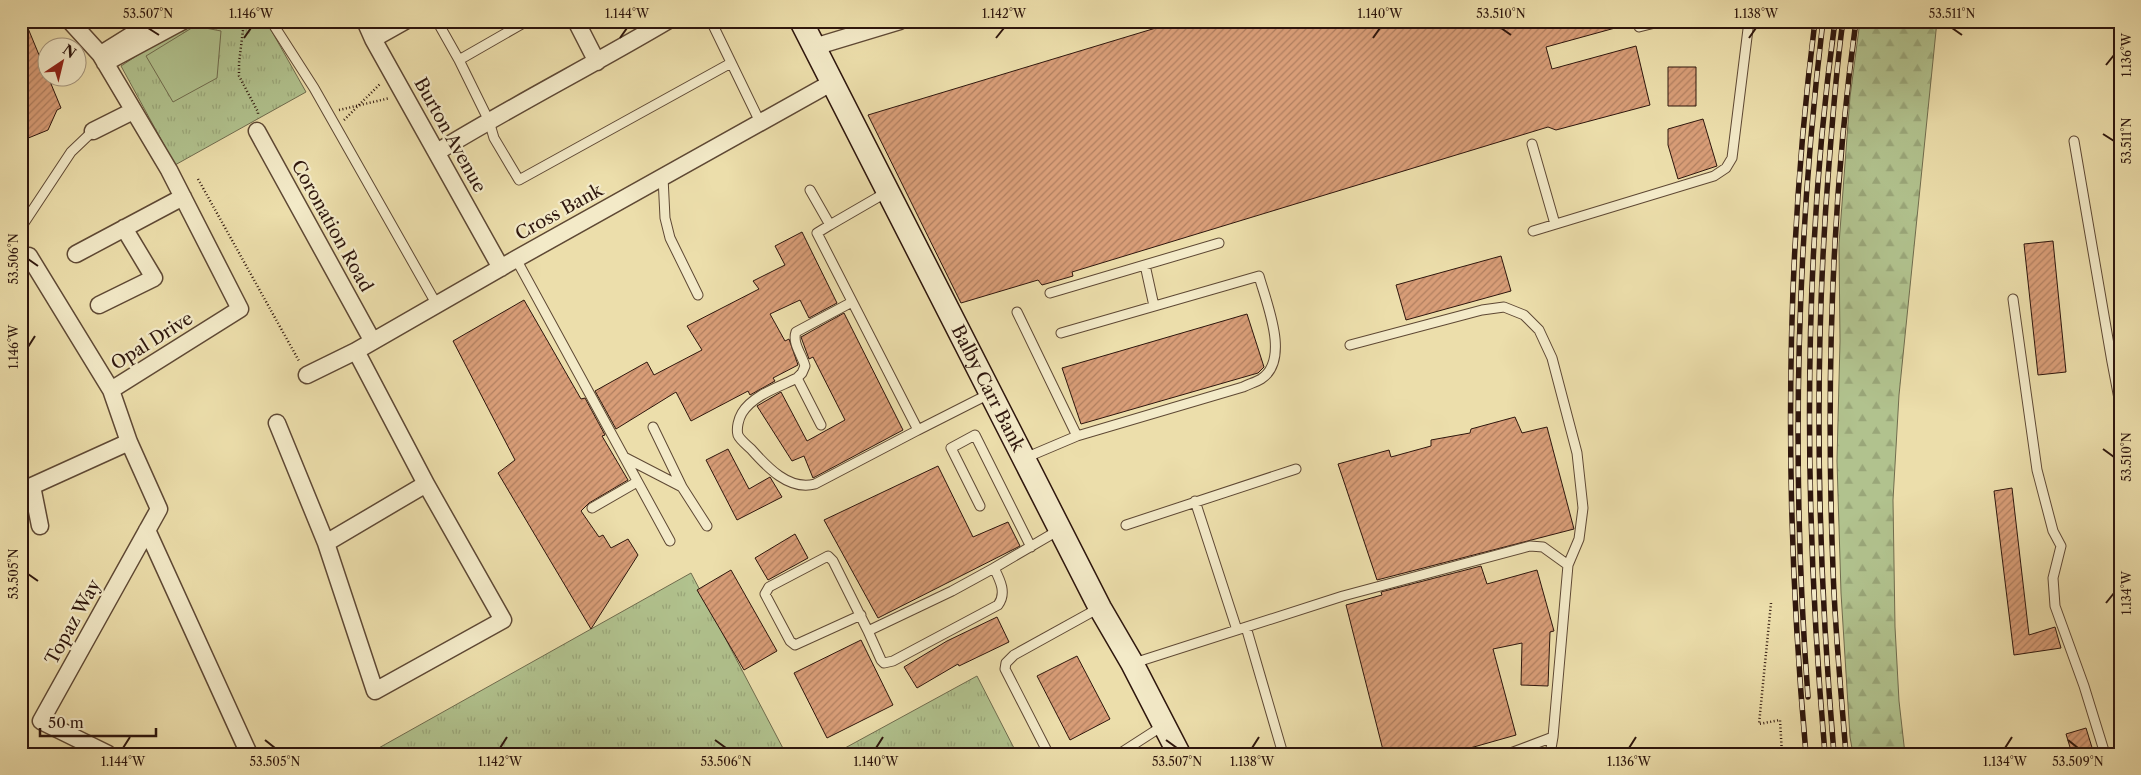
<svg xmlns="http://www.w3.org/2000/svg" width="2141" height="775" viewBox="0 0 2141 775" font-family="'Libre Caslon Text',serif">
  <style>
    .grass { fill: url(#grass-tufts); stroke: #706c4e }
    .forest { fill: url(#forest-firs); stroke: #706c4e }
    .park { fill: #b1c28e; stroke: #706c4e }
    .building { fill: url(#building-hatch); stroke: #2e160d }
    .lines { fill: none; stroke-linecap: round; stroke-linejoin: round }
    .lane-casing { stroke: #5e4834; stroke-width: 11 }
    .street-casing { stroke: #5e4834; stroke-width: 19 }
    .secondary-casing { stroke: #2e160d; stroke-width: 25 }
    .path { stroke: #2e160d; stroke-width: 2.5; stroke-dasharray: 1 2.5; stroke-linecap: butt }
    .lane { stroke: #f3eac8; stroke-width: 9 }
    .street { stroke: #f3eac8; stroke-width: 16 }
    .secondary { stroke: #f3eac8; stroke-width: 22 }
    .rail-casing { stroke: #2e160d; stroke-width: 5.5 }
    .rail { stroke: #f3eac8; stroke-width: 4; stroke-dasharray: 11; stroke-linecap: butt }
    .ticks { fill: none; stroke: #2e160d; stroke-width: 2 }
    .labels { text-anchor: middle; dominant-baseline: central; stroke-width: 4.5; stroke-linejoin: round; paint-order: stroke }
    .street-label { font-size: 18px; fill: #2e160d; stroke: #f3eac8 }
    .neatline { fill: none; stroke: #2e160d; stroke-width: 2 }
    .ticks-label { font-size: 12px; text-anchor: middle; fill: #2e160d }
  </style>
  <defs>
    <pattern id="grass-tufts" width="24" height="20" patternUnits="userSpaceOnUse" patternTransform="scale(1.25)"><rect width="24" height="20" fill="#b1c28e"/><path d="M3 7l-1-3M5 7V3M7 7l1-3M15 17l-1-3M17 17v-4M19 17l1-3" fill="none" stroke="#99a679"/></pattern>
    <pattern id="forest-firs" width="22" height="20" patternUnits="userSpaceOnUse" patternTransform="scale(1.25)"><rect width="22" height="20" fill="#b1c28e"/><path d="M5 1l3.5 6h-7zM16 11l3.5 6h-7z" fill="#99a679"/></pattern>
    <pattern id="building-hatch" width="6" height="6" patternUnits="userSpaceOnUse" patternTransform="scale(1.25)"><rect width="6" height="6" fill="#d89d77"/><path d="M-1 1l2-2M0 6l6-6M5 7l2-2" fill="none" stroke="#b07f60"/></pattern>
  </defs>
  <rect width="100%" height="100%" fill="#ecdeab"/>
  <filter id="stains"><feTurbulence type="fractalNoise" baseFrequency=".004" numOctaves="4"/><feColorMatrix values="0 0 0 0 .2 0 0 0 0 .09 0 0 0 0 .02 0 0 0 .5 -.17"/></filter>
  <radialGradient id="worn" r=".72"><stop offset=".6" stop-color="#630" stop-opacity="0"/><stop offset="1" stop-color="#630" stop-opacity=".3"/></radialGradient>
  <path class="grass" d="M190 21H266L306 92 175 165 121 66Z
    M691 573 786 754H368Z
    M977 676 1017 754H834Z"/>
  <path class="forest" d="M1860 21H1937L1899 395 1893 500 1895 627 1899 701 1905 754H1853L1850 737 1841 593 1837 461 1840 341 1839 244 1850 97Z"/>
  <path class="park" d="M195 26 221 31 217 78 173 102 146 56Z"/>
  <path class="building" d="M21 21H25L61 108 57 110 48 130 21 141Z
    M1179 21H1625L1626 25 1546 47 1552 69 1636 46 1650 105 1556 130 1548 127 1072 272 1073 276 1042 285 1038 280 961 303 868 115Z
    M1668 67H1696V106H1668Z
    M1703 119 1717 166 1678 179 1668 145V129Z
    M802 232 837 303 809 318 800 300 770 314 785 341 789 339 798 365 773 378 775 381 750 395 748 391 691 421 676 392 616 429 595 391 647 362 654 375 702 350 687 326 759 289 753 281 785 265 775 246Z
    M2053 241 2066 372 2038 375 2024 244Z
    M1501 256 1511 291 1406 320 1396 285Z
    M524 300 581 399 585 398 605 435 602 436 628 480 589 503 581 511 599 537 603 535 611 548 628 539 638 555 591 629 498 473 515 460 453 341Z
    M844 313 903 430 813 478 804 456 792 461 757 406 781 392 807 441 845 420 813 357 809 359 801 337Z
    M1247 314 1264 367 1258 373 1081 424 1062 368Z
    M1515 417 1522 433 1547 427 1574 529 1377 580 1338 464 1389 450 1391 457 1431 446V440L1470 433 1471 429Z
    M728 449 749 489 770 477 782 497 737 520 706 460Z
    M938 466 973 537 1008 522 1020 546 878 618 824 520Z
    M2012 488 2029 635 2055 627 2061 648 2014 655 1994 491Z
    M795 534 808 558 768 580 755 558Z
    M1481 566 1487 584 1537 570 1554 631 1550 632 1548 686 1521 685 1522 643 1493 649 1516 735 1449 754H1384L1346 605 1382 595 1381 592Z
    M731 570 777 651 744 670 697 590Z
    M997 617 1009 642 959 666 958 664 917 688 904 667 947 641Z
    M861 640 893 705 827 738 794 673Z
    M1077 656 1110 719 1070 740 1037 676Z
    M2086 728 2094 754H2072L2066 734Z"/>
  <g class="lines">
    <defs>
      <path id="lane" d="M271 21 314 88 437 305
        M437 21 459 60 489 121 494 138 519 180 731 63
        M711 21 760 122
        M1639 27 1663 21
        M459 60 527 21
        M2074 141 2112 362 2120 361
        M1532 144 1555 224
        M663 177 665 218 670 238 698 295
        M810 190 830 225 887 192
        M830 225 817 233 918 430 991 393
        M22 226 71 152 93 131
        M1533 231 1714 176 1726 168 1732 158 1749 21
        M516 259 670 541
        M1145 265 1154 306
        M1050 293 1219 243
        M2013 299 2037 470 2053 531 2061 546 2053 578 2055 606 2084 686 2105 754
        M852 302 796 332C792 343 802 355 805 366L802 373 797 378C779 387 753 395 742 413 739 418 736 428 738 435 740 440 747 445 751 449 767 467 789 491 815 484L918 430
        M1017 312 1077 436 1025 458
        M1061 333 1259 276C1266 302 1291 360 1261 379 1256 382 1249 384 1243 387L1077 436
        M1350 345 1482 310 1504 307 1524 315 1539 330 1552 358 1577 453 1583 508 1579 539 1568 565 1553 737 1550 754
        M2112 362 2120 404
        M797 378 821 425
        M653 427 682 487
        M624 457 682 487 707 526
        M1195 501 1237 630
        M980 506 951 448 975 435 1031 547
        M592 508 637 482
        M1126 525 1296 469
        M994 568 1059 530
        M861 615 795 645 790 641 765 594 769 587 828 556 833 561 868 631 952 591 994 568C1000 580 1007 593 998 605L893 661 884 663 881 660 868 631
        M1246 627 1283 754
        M1134 663 1343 596 1530 546 1543 547 1568 565
        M1057 754 1047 751 1005 669 1006 663 1014 655 1099 608
        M1119 754 1164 725
        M1508 754 1553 737"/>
      <path id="street" d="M365 21 373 39 501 268
        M576 21 597 62
        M373 39 405 21
        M814 47 900 21
        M101 54 154 21
        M105 63 183 21
        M93 131 133 111
        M257 131 372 340
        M437 152C512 106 591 66 667 21
        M76 254 183 197
        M29 256 111 390 240 309 169 170 100 54 70 21
        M99 305 154 278 124 228
        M307 375 356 351 516 259 831 83
        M277 423 326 543 375 691 503 620 426 484 356 351
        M40 526 32 486 129 442
        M147 530 249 754
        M326 543 426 484
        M108 754 41 721 159 509 129 442 111 390"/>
      <g id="secondary">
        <path id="s1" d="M801 21 1100 608 1132 663 1179 754"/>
      </g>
    </defs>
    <use href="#lane" class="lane-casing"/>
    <use href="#street" class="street-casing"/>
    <use href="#secondary" class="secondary-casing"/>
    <path class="path" d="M248 21 243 30 239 63V76L258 112V116
      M339 110 390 98
      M344 120 381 83
      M198 179 299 361
      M1771 603 1759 724 1780 720 1782 754"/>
    <use href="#lane" class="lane"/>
    <use href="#street" class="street"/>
    <use href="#secondary" class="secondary"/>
    <defs>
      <path id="rail" d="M1808 697C1791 472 1796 245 1823 21
        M1806 754C1784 510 1784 265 1815 21
        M1825 754C1804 514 1802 260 1835 21
        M1834 754C1817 557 1813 361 1829 164 1833 117 1836 69 1843 21
        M1846 754C1841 692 1835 630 1833 569 1826 386 1831 202 1856 21"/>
    </defs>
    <use href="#rail" class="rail-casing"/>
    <use href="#rail" class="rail"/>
  </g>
  <path class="ticks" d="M148 28 159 35M1501 28 1511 35M1952 28 1962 35M244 38 251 28M620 38 627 28M996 38 1004 28M1373 38 1380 28M1749 38 1756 28M2106 65 2114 55M2103 134 2114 141M28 259 38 266M28 347 35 336M2103 449 2114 457M28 574 38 581M2106 603 2114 593M265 740 275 748M715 740 726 748M1166 740 1177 748M2068 740 2078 748M123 748 130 737M500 748 507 737M876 748 883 737M1252 748 1259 737M1629 748 1636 737M2005 748 2012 737"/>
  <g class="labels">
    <g class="street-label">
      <text transform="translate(450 135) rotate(61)">Burton Avenue</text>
      <text transform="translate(559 212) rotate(-29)">Cross Bank</text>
      <text transform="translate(332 226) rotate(61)">Coronation Road</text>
      <text transform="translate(152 341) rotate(-32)">Opal Drive</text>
      <text stroke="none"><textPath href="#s1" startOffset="412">Balby Carr Bank</textPath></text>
      <text transform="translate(73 622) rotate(-61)">Topaz Way</text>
    </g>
  </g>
  <rect width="2141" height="775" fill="none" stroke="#ecdeab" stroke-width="55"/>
  <g transform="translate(62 62) rotate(35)"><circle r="24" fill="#f3eac8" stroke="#a4957d"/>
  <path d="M0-4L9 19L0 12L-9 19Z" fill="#8f2418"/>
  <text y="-8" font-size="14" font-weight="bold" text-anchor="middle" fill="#2e160d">N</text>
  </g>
  <path d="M40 728v8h116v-8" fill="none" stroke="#2e160d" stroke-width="2.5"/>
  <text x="48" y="728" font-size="15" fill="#2e160d" stroke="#f3eac8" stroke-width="4" paint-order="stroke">50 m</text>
  <rect x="28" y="28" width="2086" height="720" class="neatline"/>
  <g class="ticks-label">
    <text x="148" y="18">53.507°N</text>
    <text x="251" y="18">1.146°W</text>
    <text x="627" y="18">1.144°W</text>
    <text x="1004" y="18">1.142°W</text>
    <text x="1380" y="18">1.140°W</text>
    <text x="1501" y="18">53.510°N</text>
    <text x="1756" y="18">1.138°W</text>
    <text x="1952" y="18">53.511°N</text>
    <text transform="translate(2127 55) rotate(-90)" y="4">1.136°W</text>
    <text transform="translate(2127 141) rotate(-90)" y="4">53.511°N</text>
    <text transform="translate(14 259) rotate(-90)" y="4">53.506°N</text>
    <text transform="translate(14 347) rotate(-90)" y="4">1.146°W</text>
    <text transform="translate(2127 457) rotate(-90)" y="4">53.510°N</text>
    <text transform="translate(14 574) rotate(-90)" y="4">53.505°N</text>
    <text transform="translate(2127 593) rotate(-90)" y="4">1.134°W</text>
    <text x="123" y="766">1.144°W</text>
    <text x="275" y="766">53.505°N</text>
    <text x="500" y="766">1.142°W</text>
    <text x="726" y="766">53.506°N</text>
    <text x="876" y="766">1.140°W</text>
    <text x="1177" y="766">53.507°N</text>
    <text x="1252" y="766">1.138°W</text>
    <text x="1629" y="766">1.136°W</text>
    <text x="2005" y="766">1.134°W</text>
    <text x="2078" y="766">53.509°N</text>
  </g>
  <rect width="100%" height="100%" filter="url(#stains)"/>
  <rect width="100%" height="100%" fill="url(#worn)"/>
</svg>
